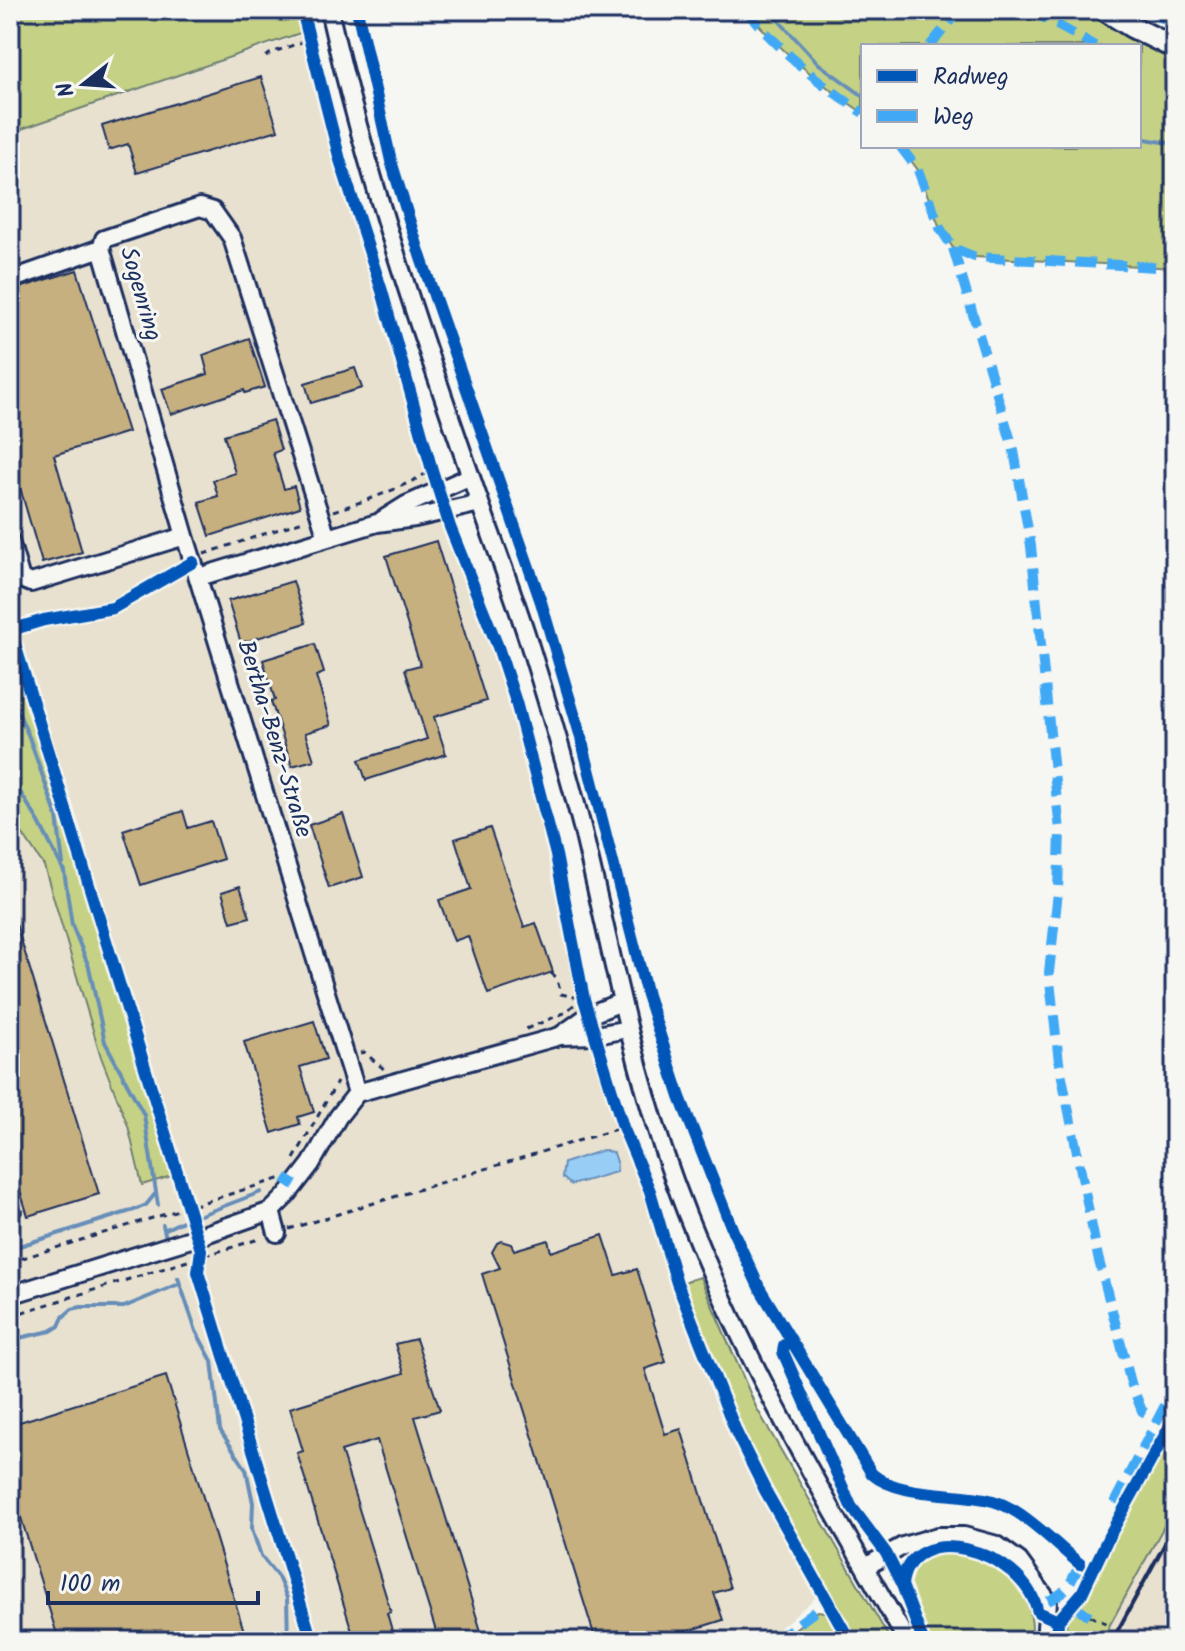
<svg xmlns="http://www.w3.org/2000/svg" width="1185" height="1651" viewBox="0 0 1185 1651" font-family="Kalam,sans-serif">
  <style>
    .built { fill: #e8e1d0 }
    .green { fill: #c5d285; stroke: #708072; stroke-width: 2 }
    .water { fill: #98cdf6; stroke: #668eb9; stroke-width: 2 }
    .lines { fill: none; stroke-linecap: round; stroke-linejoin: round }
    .stream { stroke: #668eb9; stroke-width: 4 }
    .building { fill: #c7b07f; stroke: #1b2f5e; stroke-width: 2 }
    .minor-casing { stroke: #1b2f5e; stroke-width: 22 }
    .major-casing { stroke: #1b2f5e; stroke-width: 26 }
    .path { stroke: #1b2f5e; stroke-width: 3; stroke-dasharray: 6 6; stroke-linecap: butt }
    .minor { stroke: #f6f6f2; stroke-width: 16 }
    .major { stroke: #f6f6f2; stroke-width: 20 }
    .rail { stroke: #1b2f5e; stroke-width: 4 }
    .quiet { stroke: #3fa9f5; stroke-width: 10; stroke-dasharray: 20 10; stroke-linecap: butt }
    .cycleway-casing { stroke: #f6f6f2; stroke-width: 17 }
    .cycleway { stroke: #0057b8; stroke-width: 12 }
    .labels { text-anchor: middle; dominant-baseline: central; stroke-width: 6; stroke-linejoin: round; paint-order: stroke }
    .street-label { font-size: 24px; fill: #1b2f5e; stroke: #f6f6f2 }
  </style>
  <rect width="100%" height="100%" fill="#f6f6f2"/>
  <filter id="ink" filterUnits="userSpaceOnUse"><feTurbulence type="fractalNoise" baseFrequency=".0125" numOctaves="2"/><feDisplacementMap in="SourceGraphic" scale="16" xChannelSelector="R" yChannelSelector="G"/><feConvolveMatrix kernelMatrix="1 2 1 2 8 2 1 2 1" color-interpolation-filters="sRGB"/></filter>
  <g filter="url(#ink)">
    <path class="built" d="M303 34 333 146 379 291 426 463 429 483 441 521 456 550 489 636 511 703 552 855 578 982 577 990 620 1134 653 1221 686 1329 726 1425 815 1598 765 1641H10V810L19 830 44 867 100 1057 127 1127 141 1186 182 1173 10 618V134Z
      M1175 1506V1641H1101L1157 1538Z"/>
    <path class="green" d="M10 10H298L303 32 10 133Z
      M746 10H1081L1175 60V268L975 257 953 248 940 228 918 170 900 146H1139V46H863V113C819 83 780 51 746 10Z
      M10 632 178 1174 142 1185 128 1126 101 1057 44 866 20 830 10 808Z
      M700 1277 756 1407 891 1641H856C785 1528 725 1409 680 1283Z
      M1175 1423V1506L1101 1641H1064L1067 1622 1087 1597 1148 1465Z
      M962 1550C973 1554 989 1556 998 1563 1021 1580 1036 1613 1031 1641H928L909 1595 905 1576C917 1553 938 1552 962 1550Z
      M818 1611 829 1613 846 1641H796L791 1632Z"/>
    <path class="water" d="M603 1150 614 1153 617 1162 616 1172 571 1185 562 1177 564 1163Z"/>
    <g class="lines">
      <path class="stream" d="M769 10 819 64 863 96
        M10 15 30 10
        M1139 138 1175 144
        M10 693 29 737 57 817 63 864
        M10 776 39 822 64 871 72 925 89 967 105 1042 144 1115 158 1205
        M198 1216 261 1192
        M163 1225 166 1238
        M164 1230 187 1219
        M10 1249 137 1209 146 1205 155 1194
        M178 1278 196 1331 212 1361 220 1430 246 1469 253 1503 252 1529 261 1556 278 1577 287 1598 288 1641
        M10 1340 51 1331 59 1326 63 1317 72 1309 81 1307H124L179 1284"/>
    </g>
    <path class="building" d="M261 77 278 130 137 173 128 144 109 150 102 126Z
      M77 270 128 432 54 455 82 552 42 563 14 467 10 469V291Z
      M249 338 265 387 245 393 244 390 171 414 162 389 208 374 203 355Z
      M355 368 362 388 311 403 305 383Z
      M272 420 281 450 273 453 284 489 294 486 300 507 210 536 199 502 218 496 213 480 235 473 224 435Z
      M436 541 486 701 434 717 446 754 366 780 359 760 427 739 405 669 420 665 386 556Z
      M293 581 306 623 241 643 228 601Z
      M315 644 324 673 316 676 331 725 305 733 314 760 292 766 271 701 275 700 263 660Z
      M183 811 188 828 211 821 223 859 141 885 123 830Z
      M343 814 363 877 329 888 309 825Z
      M490 828 524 927 536 923 553 972 488 994 468 936 454 941 439 900 471 889 455 839Z
      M240 886 250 917 231 922 222 892Z
      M10 914H13L99 1194 28 1216 18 1184 10 1186Z
      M314 1021 326 1059 300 1067 314 1112 298 1117 300 1124 272 1133 244 1042Z
      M603 1235 616 1275 637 1269 666 1362 645 1369 665 1434 681 1429 730 1588 714 1593 723 1620 656 1641H596L482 1274 500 1268 492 1252 497 1243 501 1241 511 1244 514 1250 548 1240 551 1252Z
      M416 1339 440 1410 415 1417 484 1641H439L377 1440 341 1451 391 1612 387 1613 395 1641H355L297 1453 303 1451 290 1408 404 1373 395 1344Z
      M166 1376 247 1641H59L10 1482V1425Z"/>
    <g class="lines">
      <defs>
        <path id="minor" d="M329 10C367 178 423 340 480 503 496 549 514 595 529 643 548 704 566 765 582 827 608 935 628 1044 663 1149 723 1326 815 1480 907 1641
          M10 280 101 248
          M382 520 406 505 471 476
          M327 538 232 238 213 211 200 207 104 239 101 248 185 536 357 1093
          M10 541 21 579 31 583 185 536
          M199 577 377 523 415 518 480 503
          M560 1036 589 1015 621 1002
          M271 1211 277 1233
          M10 1295 197 1237 271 1211 287 1195 311 1164 338 1117 357 1093 560 1036 596 1035 628 1029
          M865 1567 903 1546 938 1536H964L997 1545 1019 1561 1048 1601 1045 1641"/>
        <path id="major" d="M1105 10 1132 27 1175 48"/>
      </defs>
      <use href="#minor" class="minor-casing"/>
      <use href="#major" class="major-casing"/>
      <path class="path" d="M266 57 271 53 308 40
        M333 511C368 500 401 489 432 470
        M204 554 306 520
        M551 973 556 977 561 994 584 999
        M526 1029 564 1013 580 1000
        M360 1053 364 1052 385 1070
        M294 1159 337 1082
        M10 1220 19 1217 23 1209
        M289 1229 623 1127
        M10 1262 282 1178
        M10 1316 262 1238
        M1090 1616 1108 1624"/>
      <use href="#minor" class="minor"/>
      <use href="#major" class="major"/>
      <path class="rail" d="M1112 1641 1175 1525
        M1165 1641 1175 1623"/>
      <path class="quiet" d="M746 10C780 51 819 83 863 113
        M1030 10 1095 46
        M1147 10 1175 24
        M930 46 959 10
        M900 146 918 170 940 228 953 248 975 257 1175 268
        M953 248 1014 451 1031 546 1060 831 1058 892 1049 972 1059 1062 1098 1257 1131 1383 1142 1411 1157 1419
        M284 1178 295 1185
        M1114 1503 1175 1386
        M1048 1601C1073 1590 1070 1578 1084 1559
        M1073 1606 1090 1616
        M775 1641 826 1603"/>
      <defs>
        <path id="cycleway" d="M302 10 340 160 382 291 432 470 450 527 498 647 516 702 556 855 584 999 623 1127 650 1191 677 1283 737 1434 765 1490 850 1641
          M357 10 391 161 421 258 541 602 580 734 647 995 680 1097 733 1231 759 1287 872 1474C900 1498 958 1491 993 1501 1023 1509 1056 1545 1080 1564
          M10 628 197 1237 201 1250 198 1272 312 1641
          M11 630 44 620 113 608 193 562
          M784 1345 783 1352 851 1506 886 1553 902 1585 923 1641
          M902 1585C909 1518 1023 1548 1038 1612L1058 1621
          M1057 1641 1058 1621 1082 1593 1108 1538 1175 1417"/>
      </defs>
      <use href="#cycleway" class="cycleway-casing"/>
      <use href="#cycleway" class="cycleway"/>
    </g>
  </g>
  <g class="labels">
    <g class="street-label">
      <text transform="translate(140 294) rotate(74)">Sogenring</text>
      <text transform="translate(274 739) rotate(73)">Bertha-Benz-Straße</text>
    </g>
  </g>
  <rect width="1185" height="1651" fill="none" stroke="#f6f6f2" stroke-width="40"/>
  <rect x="20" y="20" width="1145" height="1611" fill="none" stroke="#1b2f5e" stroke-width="3" filter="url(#ink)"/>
  <rect x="861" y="44" width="280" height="104" fill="#f6f6f2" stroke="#9ea6b7" stroke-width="2"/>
  <rect x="877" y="70" width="40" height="12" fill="#0057b8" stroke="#9ea6b7" stroke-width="2"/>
  <text x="933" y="84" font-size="24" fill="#1b2f5e">Radweg</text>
  <rect x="877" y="110" width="40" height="12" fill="#3fa9f5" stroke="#9ea6b7" stroke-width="2"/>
  <text x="933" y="124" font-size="24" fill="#1b2f5e">Weg</text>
  <g transform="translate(84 84) rotate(253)" stroke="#f6f6f2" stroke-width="6" paint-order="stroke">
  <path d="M0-6L14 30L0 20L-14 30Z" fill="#1b2f5e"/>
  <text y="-12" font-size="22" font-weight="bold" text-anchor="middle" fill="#1b2f5e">N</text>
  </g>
  <path d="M48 1591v12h210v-12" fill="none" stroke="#1b2f5e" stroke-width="4"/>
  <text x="60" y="1591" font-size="24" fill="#1b2f5e" stroke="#f6f6f2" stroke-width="6" paint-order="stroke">100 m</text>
</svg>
